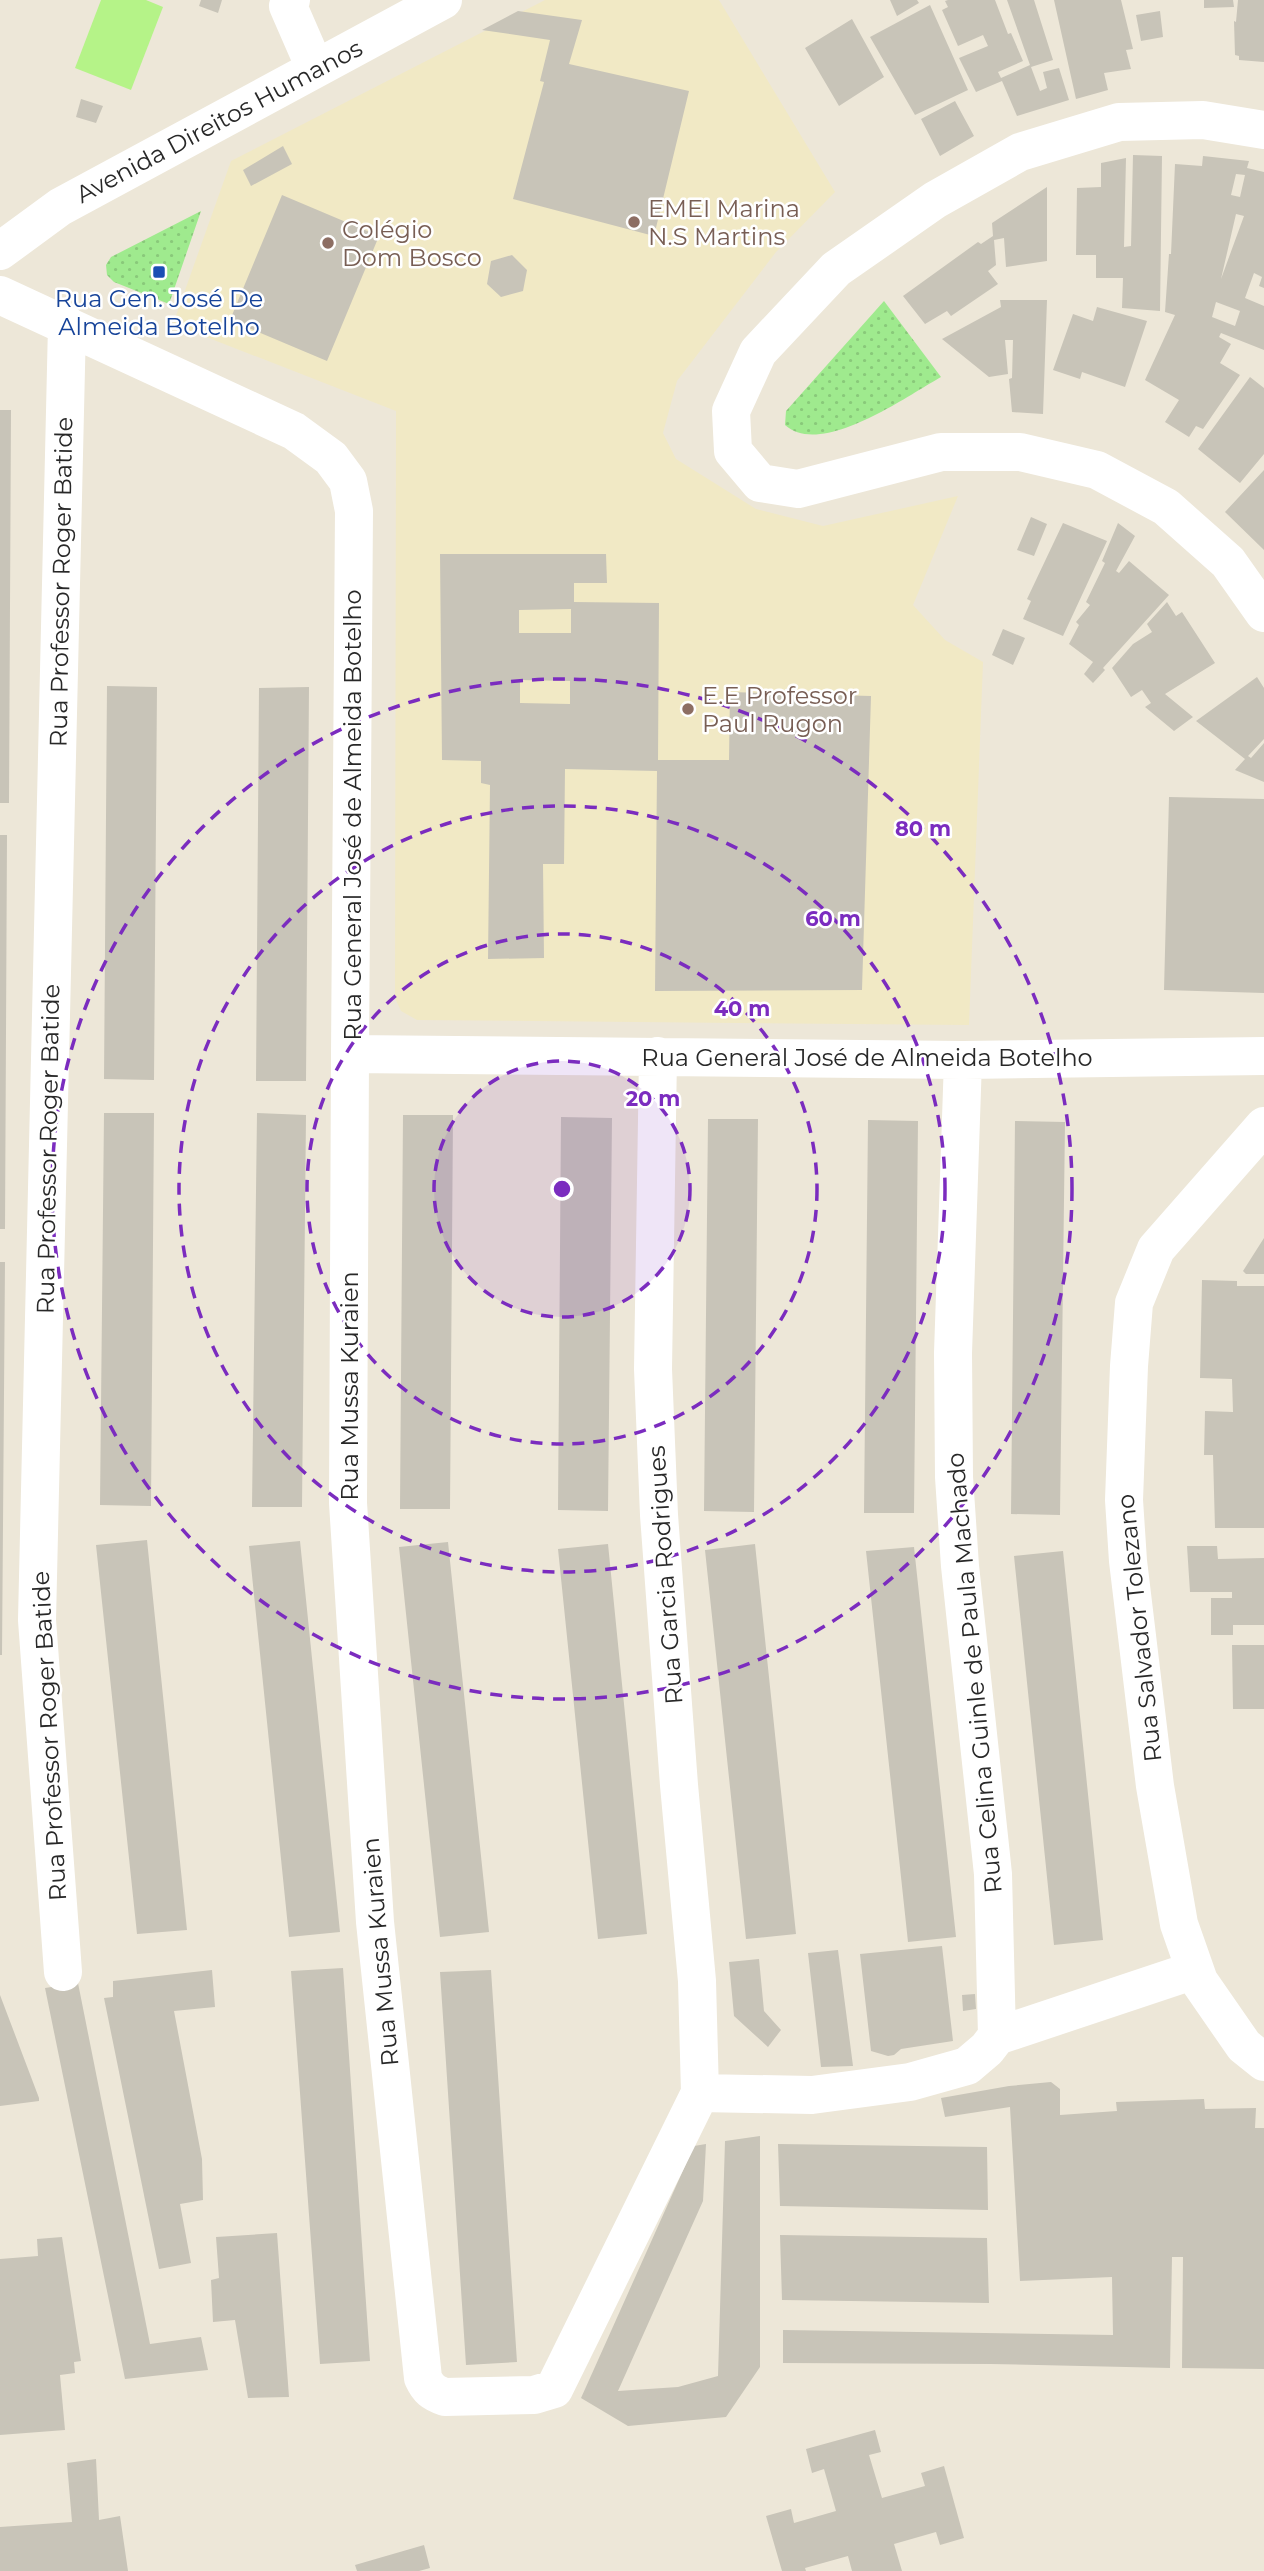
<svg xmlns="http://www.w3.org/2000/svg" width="1264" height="2571" viewBox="0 0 1264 2571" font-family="Montserrat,sans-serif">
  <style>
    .education { fill: #f1e9c5 }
    .park { fill: url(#park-dots) }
    .pitch { fill: #b5f388 }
    .building { fill: #c8c4b8; fill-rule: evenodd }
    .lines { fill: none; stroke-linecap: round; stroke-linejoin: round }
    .minor { stroke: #fff; stroke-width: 38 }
    .ring { fill: none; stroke: #7b2cbf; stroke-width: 3.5; stroke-dasharray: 12 9 }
    .education-dot { fill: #8d6e63; stroke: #fff; stroke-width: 2.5 }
    .transit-dot { fill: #1a4fb4; stroke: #fff; stroke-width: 2.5 }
    .labels { text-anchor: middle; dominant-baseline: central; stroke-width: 5; stroke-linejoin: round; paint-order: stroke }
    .street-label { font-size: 24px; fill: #282828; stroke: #fff }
    .education-label { font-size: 24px; fill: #785e54; stroke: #fff; text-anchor: start }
    .transit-label { font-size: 24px; fill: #164399; stroke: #fff }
    .centre { fill: #7b2cbf; stroke: #fff; stroke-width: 3.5 }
    .ring-label { font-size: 21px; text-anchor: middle; font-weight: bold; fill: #7b2cbf; stroke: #fff; stroke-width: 5; stroke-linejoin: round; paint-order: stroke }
  </style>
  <defs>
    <pattern id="park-dots" width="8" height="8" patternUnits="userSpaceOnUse" patternTransform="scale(1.75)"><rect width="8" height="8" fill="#9fea8e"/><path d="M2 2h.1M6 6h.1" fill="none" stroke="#89c97a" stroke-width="1.8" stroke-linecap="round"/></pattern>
  </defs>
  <rect width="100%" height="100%" fill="#ede7d8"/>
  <path class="education" d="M545 0H719L835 192 776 252 677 381 663 433 676 459 756 509 823 526 958 496 913 605 945 640 983 662 969 1025 417 1020 401 1011 395 998 396 411 173 324 231 161Z"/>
  <path class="park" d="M201 211 169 304 114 282 107 275 106 265 111 257Z
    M884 301 941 377C907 396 821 458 785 425L786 411Z"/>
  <path class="pitch" d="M101 0H146L163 7 131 90 75 68Z"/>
  <path class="building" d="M201 0H222L218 13 199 6Z
    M890 0H917L919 3 897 16Z
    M948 0H995L1008 34 1011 33 1023 61 998 72 1001 78 1030 65 1007 0H1034L1053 60 1031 67 1040 91 1047 88 1043 72 1059 68 1069 100 1017 116 1002 81 976 92 959 58 988 46 983 35 958 46 942 10 948 7 945 1Z
    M1054 0H1121L1133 49 1126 50 1131 69 1104 73 1108 90 1076 99Z
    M1204 0H1233L1234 7 1204 8Z
    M1238 0H1264V62L1239 60V56L1235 55 1234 21 1236 22Z
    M930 5 968 90 915 115 870 37Z
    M518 11 582 20 569 64 689 91 654 236 513 199 544 82 540 81 550 40 482 30Z
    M1160 11 1163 37 1141 41 1136 15Z
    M852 19 884 77 839 106 805 48Z
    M81 99 103 106 96 123 76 117Z
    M955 101 974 136 940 156 921 119Z
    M283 146 292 164 251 186 243 170Z
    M1133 155 1162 156 1160 311 1122 308 1123 278H1096V255H1076L1077 188 1101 187V163L1126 158 1124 247 1131 246Z
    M1203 156 1249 161 1247 168 1264 172V288L1259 286 1262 277 1254 273 1245 298 1264 306V350L1221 333 1219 337 1231 344 1220 363 1240 375 1203 429 1196 426 1189 437 1165 422 1179 400 1145 380 1175 315 1165 312 1169 254H1171L1175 164 1202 166ZM1236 174 1245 175 1240 197 1231 195ZM1236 214 1244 216 1221 279ZM1216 302 1240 311 1235 326 1212 317Z
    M1047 187V261L1006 267 1004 238 994 240 996 265 988 271 998 284 951 316 947 311 925 324 903 296 978 242 981 244 993 236 992 223Z
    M282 195 379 236 327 361 230 320Z
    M512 255 527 270 523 291 501 297 487 284 491 261Z
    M1000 300H1047L1043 414 1012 412 1009 379 1012 378 1013 340H1005L1008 374 989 377 942 339 1001 307Z
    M1097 307 1147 321 1125 387 1082 372 1080 379 1053 370 1073 314 1093 321Z
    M1250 377 1264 388V454L1240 483 1198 449Z
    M0 410H11L9 803H0Z
    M1264 470V550L1225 512Z
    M1031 517 1047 524 1034 556 1017 550Z
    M1063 523 1107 541 1063 636 1023 619 1031 601 1027 599Z
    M1118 523 1135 536 1116 571 1119 573 1129 561 1169 595 1103 668 1105 670 1093 683 1084 674 1093 662 1069 644 1079 625 1076 622 1090 605 1086 602 1105 563 1102 561Z
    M440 554H606L607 583H574V602L659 603 658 760H729L730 692 871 696 862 990 655 991 657 771 565 769 564 864H543L544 958 488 959 490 785 481 783V761L442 760ZM571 609V633H519V610ZM520 680 570 681V704L520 703Z
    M1167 602 1176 616 1182 612 1215 663 1165 694 1193 717 1174 731 1145 707 1151 703 1142 690 1131 697 1112 668 1133 644 1152 632 1147 624Z
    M1003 629 1025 638 1013 665 992 655Z
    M1257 677 1264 688V739L1248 756 1251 758 1264 743V782L1235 770 1245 759 1196 721Z
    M107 686 157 687 154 1080 104 1079Z
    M309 687 306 1081H256L259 688Z
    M1169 797 1264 799V993L1164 990Z
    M0 835H7L5 1229H0Z
    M104 1113H154L151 1506 100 1505Z
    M257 1113 306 1115 302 1507H252Z
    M403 1115H453L450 1509H400Z
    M561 1117 612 1118 608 1511 558 1510Z
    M708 1119H758L754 1512 704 1511Z
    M868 1120 918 1121 914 1513H864Z
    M1015 1121 1065 1122 1060 1515 1011 1514Z
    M1264 1238V1274H1246L1243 1271Z
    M0 1262H5L2 1655H0Z
    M1202 1280 1237 1281V1286H1264V1528H1215L1213 1455H1204L1205 1411 1233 1412 1232 1379 1200 1378Z
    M147 1540 187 1930 137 1934 96 1545Z
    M300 1541 340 1932 289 1937 249 1546Z
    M448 1542 489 1932 440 1937 399 1547Z
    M608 1544 647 1934 598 1939 558 1549Z
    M755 1544 796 1934 746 1939 705 1550Z
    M1187 1546H1217L1218 1559 1264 1558V1625H1233V1635H1211V1598H1232V1592H1190Z
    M914 1547 956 1937 908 1942 866 1551Z
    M1063 1551 1103 1940 1054 1945 1014 1556Z
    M1232 1645H1264V1709H1233Z
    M942 1946 953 2041 901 2049 894 2055 888 2056 871 2051 860 1954Z
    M838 1950 853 2066 821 2067 808 1953Z
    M759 1959 764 2011 781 2030 768 2047 734 2016 729 1962Z
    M343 1968 370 2361 320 2364 291 1971Z
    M212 1970 215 2007 174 2011 202 2159 203 2200 180 2204 191 2263 159 2269 104 1998 113 1997V1981Z
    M491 1970 517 2362 466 2365 440 1972Z
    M78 1983 150 2344 201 2337 208 2370 125 2379 45 1988Z
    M975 1994 976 2009 963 2011 962 1995Z
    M0 1995 39 2098V2101L0 2106Z
    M1051 2082 1060 2089V2115L1117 2111 1116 2102 1204 2099 1205 2109 1256 2108 1255 2128H1264V2369L1182 2368 1183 2257H1172L1170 2368 991 2364 783 2363V2330L1113 2335 1112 2277 1020 2281 1010 2107 945 2117 941 2098 1009 2086Z
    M760 2136V2367L726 2417 628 2426 581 2398 694 2146 706 2144 703 2201 618 2391 678 2387 718 2376 725 2141Z
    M778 2144 987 2147 988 2210 780 2206Z
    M277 2233 289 2397 248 2398 235 2320 213 2322 211 2280 219 2278 216 2237Z
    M780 2235 987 2238 989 2303 782 2300Z
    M62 2237 81 2361 74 2362 75 2373 60 2375 65 2430 0 2435V2259L38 2256 37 2239Z
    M875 2430 881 2452 869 2455 882 2498 925 2486 921 2473 944 2466 964 2538 940 2545 936 2532 894 2544 902 2571H852L848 2556 805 2568 806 2571H782L766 2516 791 2509 794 2523 836 2511 824 2469 812 2473 806 2449Z
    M96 2459 99 2520 120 2516 128 2571H0V2527L72 2522 67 2463Z
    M424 2545 430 2568 419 2571H357L355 2565Z"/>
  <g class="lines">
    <path class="minor" d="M291 0 288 6 315 68
      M1264 130 1203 120 1119 122 1020 152 935 200 836 269 758 352 731 411 733 451 760 483 798 489 941 452H1020L1097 470 1166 507 1228 562 1264 613
      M0 251 60 207 443 0
      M0 295 294 431 331 458 348 481 354 511 350 1054 963 1060 1264 1056
      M350 1054 348 1503 375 1922 423 2378C428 2389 433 2393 445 2397L534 2395 554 2389 700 2093 697 1981 679 1785 659 1515 653 1369 658 1056
      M963 1060 953 1353 954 1477 960 1566 993 1874 997 2036 1195 1970
      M1264 1126 1156 1249 1134 1303 1129 1366 1124 1500 1128 1561 1155 1786 1179 1924 1199 1981 1244 2046 1264 2062
      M63 1972 37 1620 67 325
      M700 2093 812 2095 910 2082 967 2066 987 2049 997 2036"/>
  </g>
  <circle cx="562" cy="1189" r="128" fill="#7b2cbf" fill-opacity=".12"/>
  <g class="ring">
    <circle cx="562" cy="1189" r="128"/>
    <circle cx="562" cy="1189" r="255"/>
    <circle cx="562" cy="1189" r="383"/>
    <circle cx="562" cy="1189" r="510"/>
  </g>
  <g class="education-dot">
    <circle cx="634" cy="222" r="7"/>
    <circle cx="328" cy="243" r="7"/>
    <circle cx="688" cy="709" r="7"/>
  </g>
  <rect class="transit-dot" x="152" y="265" width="14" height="14" rx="3.5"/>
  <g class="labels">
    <g class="street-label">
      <text transform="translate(219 121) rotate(-28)">Avenida Direitos Humanos</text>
      <text transform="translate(61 582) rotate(-89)">Rua Professor Roger Batide</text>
      <text transform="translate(352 815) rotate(-90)">Rua General José de Almeida Botelho</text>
      <text x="867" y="1057">Rua General José de Almeida Botelho</text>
      <text transform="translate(48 1149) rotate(-89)">Rua Professor Roger Batide</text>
      <text transform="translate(349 1386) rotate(-90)">Rua Mussa Kuraien</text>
      <text transform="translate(665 1575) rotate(-94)">Rua Garcia Rodrigues</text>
      <text transform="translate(1139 1628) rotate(-96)">Rua Salvador Tolezano</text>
      <text transform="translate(974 1673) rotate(-95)">Rua Celina Guinle de Paula Machado</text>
      <text transform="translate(49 1736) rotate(-93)">Rua Professor Roger Batide</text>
      <text transform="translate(380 1952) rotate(-95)">Rua Mussa Kuraien</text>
    </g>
    <g class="education-label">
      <text x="648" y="208">EMEI Marina<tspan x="648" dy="28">N.S Martins</tspan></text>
      <text x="342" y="229">Colégio<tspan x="342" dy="28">Dom Bosco</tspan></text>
      <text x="702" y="695">E.E Professor<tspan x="702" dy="28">Paul Rugon</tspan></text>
    </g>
    <g class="transit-label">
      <text x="159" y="298">Rua Gen. José De<tspan x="159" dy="28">Almeida Botelho</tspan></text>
    </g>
  </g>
  <circle cx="562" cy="1189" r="10" class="centre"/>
  <g class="ring-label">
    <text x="923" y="836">80 m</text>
    <text x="833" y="926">60 m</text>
    <text x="742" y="1016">40 m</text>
    <text x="653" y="1106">20 m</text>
  </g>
</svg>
